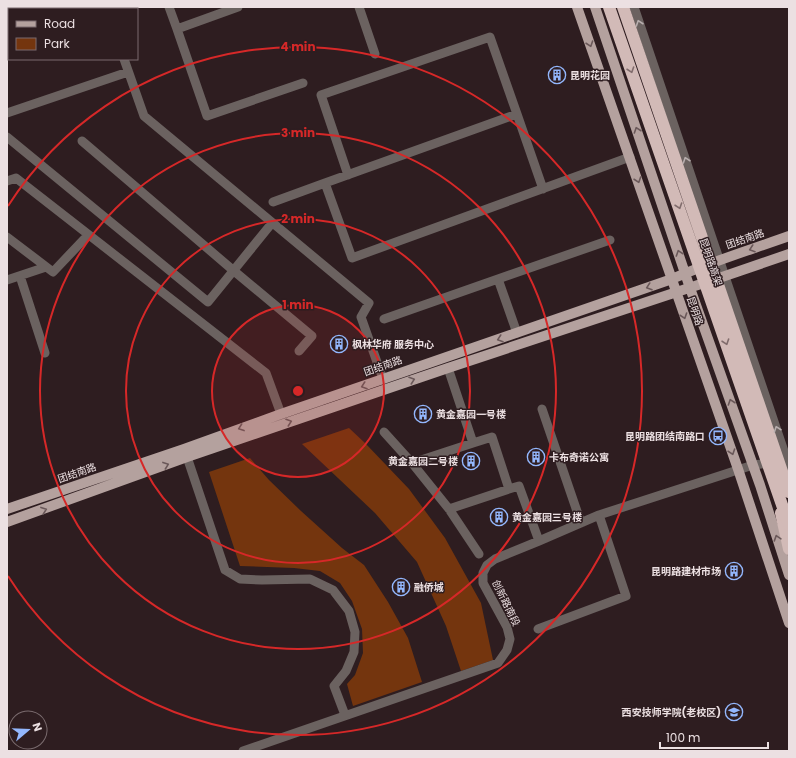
<svg xmlns="http://www.w3.org/2000/svg" width="796" height="758" viewBox="0 0 796 758" font-family="Poppins,'Noto Sans SC',sans-serif">
  <style>
    .green { fill: #74350e }
    .lines { fill: none; stroke-linecap: round; stroke-linejoin: round }
    .minor { stroke: #6b6260; stroke-width: 9 }
    .major { stroke: #b4a19e; stroke-width: 10 }
    .highway { stroke: #d2bab7; stroke-width: 12 }
    .highway-bridge { stroke: #d2bab7; stroke-width: 12 }
    .oneway { stroke: #b8aeae }
    .oneway2 { stroke: #6a5859 }
    .oneway3 { stroke: #806c6c }
    .ring { fill: none; stroke: #d62828; stroke-width: 2 }
    .labels { text-anchor: middle; dominant-baseline: central; stroke-width: 3; stroke-linejoin: round; paint-order: stroke }
    .poi-label { font-size: 10px; font-weight: bold; fill: #ece0e2; stroke: #2e1d20; text-anchor: start }
    .street-label { font-size: 10px; fill: #ece0e2; stroke: #2e1d20 }
    .centre { fill: #d62828; stroke: #2e1d20; stroke-width: 2 }
    .ring-label { font-size: 12px; text-anchor: middle; font-weight: bold; fill: #d62828; stroke: #2e1d20; stroke-width: 3; stroke-linejoin: round; paint-order: stroke }
  </style>
  <rect width="100%" height="100%" fill="#2e1d20"/>
  <path class="green" d="M349 428 366 444 409 489 445 538 481 603 493 660 461 671 446 626 417 562 375 513 302 444Z
    M250 458 269 480 301 511 342 548 364 565 388 602 408 638 422 682 353 706 347 684 355 675 363 653 362 629 352 601 340 583 320 571 294 568 240 566 209 472Z"/>
  <g class="lines">
    <path class="minor" d="M105 7 106 9
      M169 7 177 29 238 7
      M359 7 375 54
      M634 7 789 466
      M177 29 207 116 303 83
      M124 59 144 116 369 303 361 317 383 379
      M7 113 128 72
      M7 137 208 302 272 223
      M82 141 234 271 312 336 299 351
      M348 175 321 95 490 37 517 114
      M7 181 16 178 266 373 281 414
      M543 189 517 114 325 183 352 258 630 157
      M273 202 325 183
      M7 237 53 272 88 235
      M20 276 45 353
      M498 279 610 240
      M7 280 46 267
      M384 319 498 279 517 333
      M448 368 473 443 492 437 509 489 519 486 539 541
      M542 409 581 523
      M384 432 412 463 449 509 479 554
      M185 451 225 570 240 579 262 580 310 579 333 590 349 611 355 632 354 652 346 671 334 686 345 715
      M412 463 473 443
      M449 509 509 489
      M538 629 626 596 599 515
      M243 751 498 663 507 650 510 639 507 627 483 583V573L487 565 495 559 539 541 599 515 753 465 789 461"/>
    <path class="major" d="M577 7 738 469 789 623
      M595 7 690 288 760 485 789 575
      M7 509 184 449 281 414 383 379 672 279C710 262 750 250 789 236
      M7 522 187 457 448 368 725 276 789 254"/>
    <path class="highway" d="M781 513 789 549"/>
    <path class="highway-bridge" d="M609 7 789 525
      M623 7 789 492"/>
  </g>
  <defs><path id="oneway-chevron" d="M-2-3.5L2.5 0L-2 3.5" fill="none" stroke-width="1.6" stroke-linecap="round" stroke-linejoin="round"/></defs>
  <g class="oneway">
    <use href="#oneway-chevron" transform="translate(639 23) rotate(-109)"/>
    <use href="#oneway-chevron" transform="translate(686 160) rotate(-109)"/>
    <use href="#oneway-chevron" transform="translate(777 429) rotate(-109)"/>
  </g>
  <g class="oneway2">
    <use href="#oneway-chevron" transform="translate(590 44) rotate(71)"/>
    <use href="#oneway-chevron" transform="translate(637 130) rotate(-109)"/>
    <use href="#oneway-chevron" transform="translate(638 180) rotate(71)"/>
    <use href="#oneway-chevron" transform="translate(752 249) rotate(161)"/>
    <use href="#oneway-chevron" transform="translate(679 253) rotate(-109)"/>
    <use href="#oneway-chevron" transform="translate(649 287) rotate(161)"/>
    <use href="#oneway-chevron" transform="translate(684 316) rotate(71)"/>
    <use href="#oneway-chevron" transform="translate(500 339) rotate(161)"/>
    <use href="#oneway-chevron" transform="translate(412 380) rotate(-19)"/>
    <use href="#oneway-chevron" transform="translate(364 386) rotate(161)"/>
    <use href="#oneway-chevron" transform="translate(731 402) rotate(-109)"/>
    <use href="#oneway-chevron" transform="translate(289 422) rotate(-19)"/>
    <use href="#oneway-chevron" transform="translate(241 428) rotate(160)"/>
    <use href="#oneway-chevron" transform="translate(732 452) rotate(71)"/>
    <use href="#oneway-chevron" transform="translate(166 465) rotate(-20)"/>
    <use href="#oneway-chevron" transform="translate(44 510) rotate(-20)"/>
    <use href="#oneway-chevron" transform="translate(777 538) rotate(-108)"/>
  </g>
  <g class="oneway3">
    <use href="#oneway-chevron" transform="translate(631 70) rotate(71)"/>
    <use href="#oneway-chevron" transform="translate(679 206) rotate(71)"/>
    <use href="#oneway-chevron" transform="translate(726 342) rotate(71)"/>
  </g>
  <circle cx="298" cy="391" r="86" fill="#d62828" fill-opacity=".12"/>
  <g class="ring">
    <circle cx="298" cy="391" r="86"/>
    <circle cx="298" cy="391" r="172"/>
    <circle cx="298" cy="391" r="258"/>
    <path d="M8 206A344 344 0 1 1 8 576"/>
  </g>
  <defs>
    <symbol id="building-ring" viewBox="-11 -11 22 22"><circle r="9.5" fill="#2e1d20" stroke="#93b7fd" stroke-width="1.5"/><path d="M-4-6H4V6H1V3H-1V6H-4ZM-2.5-4.3h1.7v1.8h-1.7ZM.8-4.3h1.7v1.8H.8ZM-2.5-1h1.7V.8h-1.7ZM.8-1h1.7V.8H.8Z" fill="#93b7fd"/></symbol>
    <symbol id="bus-ring" viewBox="-11 -11 22 22"><circle r="9.5" fill="#2e1d20" stroke="#93b7fd" stroke-width="1.5"/><path d="M-5-6H5V4H4V6H2V4H-2V6H-4V4H-5ZM-3.5-4V0h7V-4ZM-3.5 1.2v1.5H-2V1.2ZM2 1.2v1.5H3.5V1.2Z" fill="#93b7fd"/></symbol>
    <symbol id="university-ring" viewBox="-11 -11 22 22"><circle r="9.5" fill="#2e1d20" stroke="#93b7fd" stroke-width="1.5"/><path d="M0-5L7-2L0 1L-7-2ZM-4 1L0 2.5L4 1V4Q0 6-4 4Z" fill="#93b7fd"/></symbol>
  </defs>
  <g fill-rule="evenodd">
    <use href="#building-ring" x="547" y="65" width="20" height="20"/>
    <use href="#building-ring" x="329" y="334" width="20" height="20"/>
    <use href="#building-ring" x="413" y="404" width="20" height="20"/>
    <use href="#bus-ring" x="708" y="426" width="20" height="20"/>
    <use href="#building-ring" x="526" y="447" width="20" height="20"/>
    <use href="#building-ring" x="461" y="451" width="20" height="20"/>
    <use href="#building-ring" x="489" y="507" width="20" height="20"/>
    <use href="#building-ring" x="724" y="561" width="20" height="20"/>
    <use href="#building-ring" x="391" y="577" width="20" height="20"/>
    <use href="#university-ring" x="724" y="702" width="20" height="20"/>
  </g>
  <g class="labels">
    <g class="poi-label">
      <text x="570" y="75">昆明花园</text>
      <text x="352" y="344">枫林华府 服务中心</text>
      <text x="436" y="414">黄金嘉园一号楼</text>
      <text x="705" y="436" text-anchor="end">昆明路团结南路口</text>
      <text x="549" y="457">卡布奇诺公寓</text>
      <text x="458" y="461" text-anchor="end">黄金嘉园二号楼</text>
      <text x="512" y="517">黄金嘉园三号楼</text>
      <text x="721" y="571" text-anchor="end">昆明路建材市场</text>
      <text x="414" y="587">融侨城</text>
      <text x="721" y="712" text-anchor="end">西安技师学院(老校区)</text>
    </g>
    <g class="street-label">
      <text transform="translate(745 239) rotate(-19)">团结南路</text>
      <text transform="translate(711 262) rotate(71)">昆明路高架</text>
      <text transform="translate(695 311) rotate(71)">昆明路</text>
      <text transform="translate(383 366) rotate(-19)">团结南路</text>
      <text transform="translate(77 473) rotate(-19)">团结南路</text>
      <text transform="translate(506 603) rotate(64)">创新路南段</text>
    </g>
  </g>
  <circle cx="298" cy="391" r="6" class="centre"/>
  <g class="ring-label">
    <text x="298" y="51">4 min</text>
    <text x="298" y="137">3 min</text>
    <text x="298" y="223">2 min</text>
    <text x="298" y="309">1 min</text>
  </g>
  <rect width="796" height="758" fill="none" stroke="#ece0e2" stroke-width="16"/>
  <rect x="8" y="8" width="130" height="52" fill="#2e1d20" stroke="#7a6b6e"/>
  <rect x="16" y="21" width="20" height="6" fill="#b4a19e" stroke="#7a6b6e"/>
  <text x="44" y="28" font-size="12" fill="#ece0e2">Road</text>
  <rect x="16" y="38" width="20" height="12" fill="#74350e" stroke="#7a6b6e"/>
  <text x="44" y="48" font-size="12" fill="#ece0e2">Park</text>
  <g transform="translate(28 730) rotate(71)"><circle r="19" fill="#2e1d20" stroke="#7a6b6e"/>
  <path d="M0-3L7 15L0 10L-7 15Z" fill="#93b7fd"/>
  <text y="-6" font-size="11" font-weight="bold" text-anchor="middle" fill="#ece0e2">N</text>
  </g>
  <path d="M660 742v6h108v-6" fill="none" stroke="#ece0e2" stroke-width="2"/>
  <text x="666" y="742" font-size="12" fill="#ece0e2" stroke="#2e1d20" stroke-width="3" paint-order="stroke">100 m</text>
</svg>
